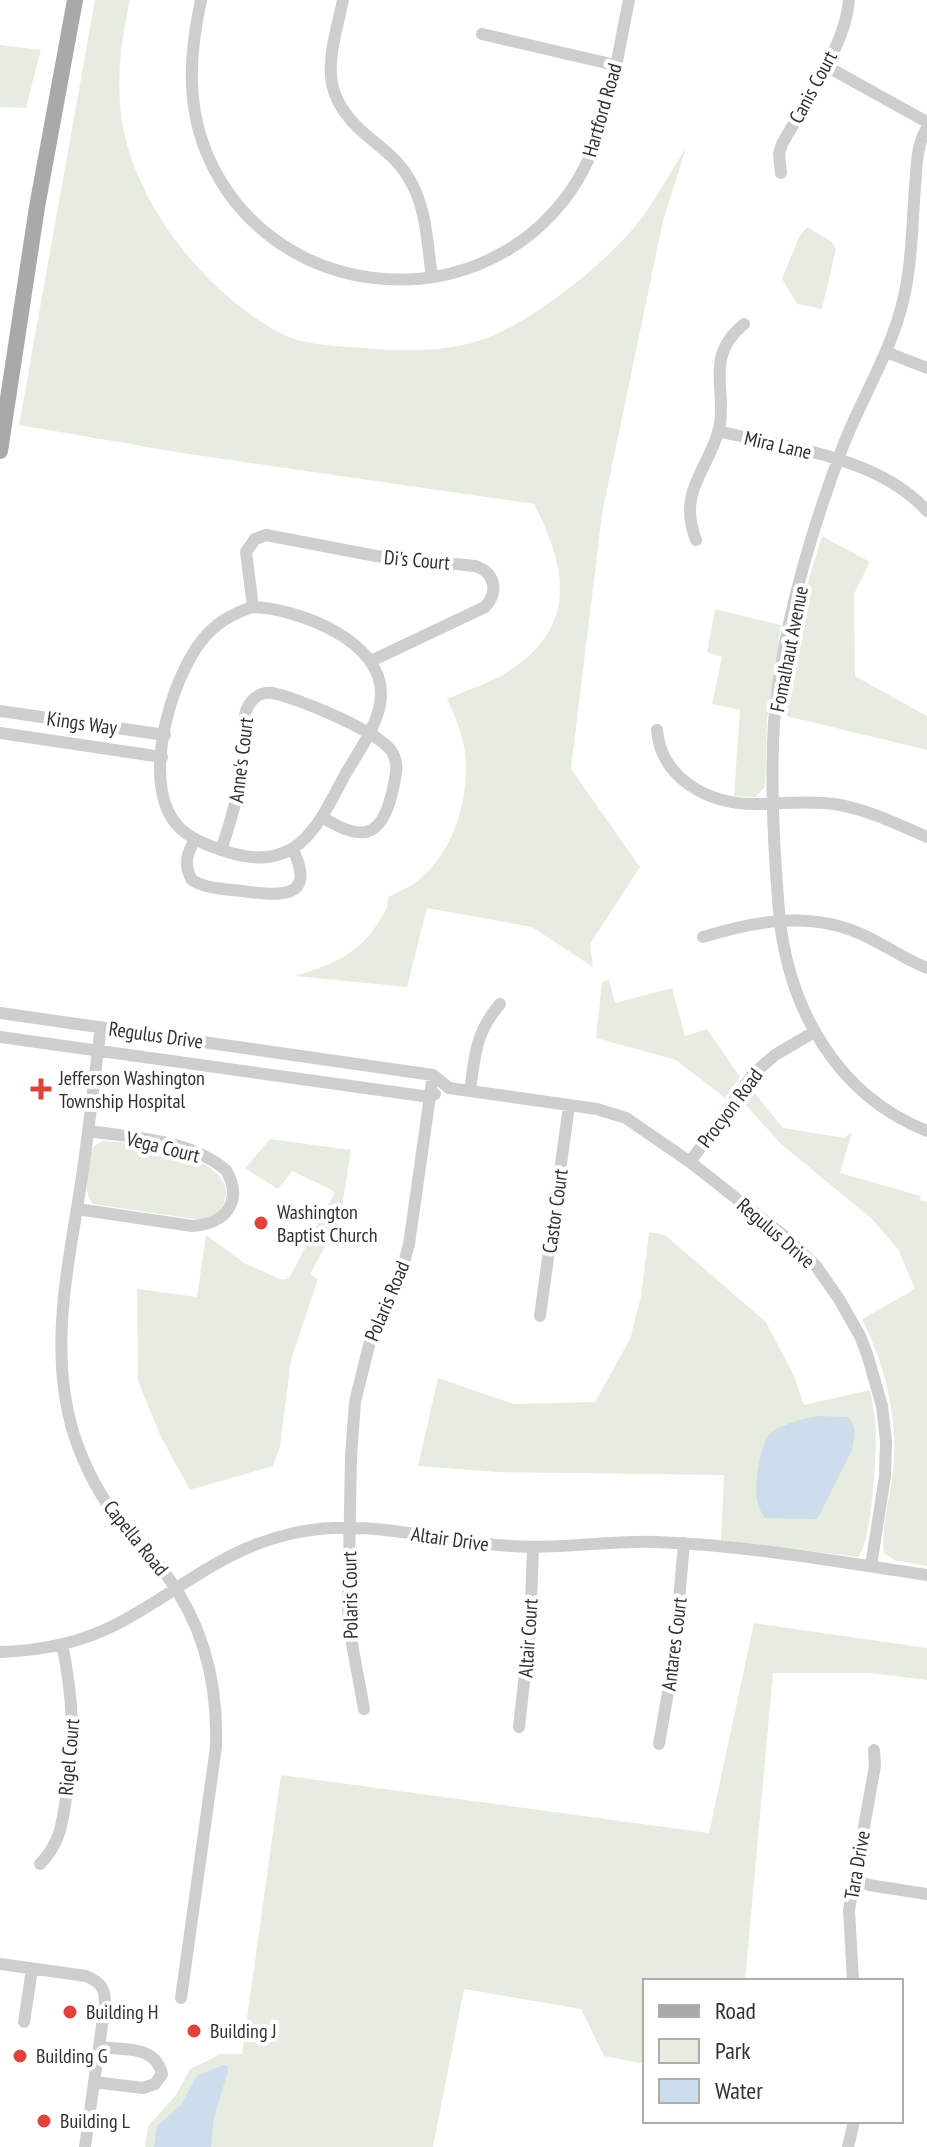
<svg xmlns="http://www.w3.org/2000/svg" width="927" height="2147" viewBox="0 0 927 2147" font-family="'PT Sans Narrow',sans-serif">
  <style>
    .green { fill: #e6ede0 }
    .water { fill: #cdddec }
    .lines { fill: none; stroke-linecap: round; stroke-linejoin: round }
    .minor { stroke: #cecece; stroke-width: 12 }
    .major { stroke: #a9a9a9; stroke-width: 16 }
    .poi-dot { fill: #e0413b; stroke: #fff; stroke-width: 3 }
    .labels { text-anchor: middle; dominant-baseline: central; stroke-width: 8; stroke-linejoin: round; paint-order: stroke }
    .street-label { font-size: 20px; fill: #313131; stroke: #fff }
    .poi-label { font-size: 20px; fill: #313131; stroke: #fff; text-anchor: start }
  </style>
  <rect width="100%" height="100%" fill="#fff"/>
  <path class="green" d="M95 0H130C120 43 115 89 124 132 141 212 209 295 280 333 307 347 345 346 375 349 413 352 458 351 494 335 540 315 600 267 633 229 653 205 669 174 686 148L663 221 602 514 571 769 640 867 590 944 593 967 532 927 427 908 407 987 295 976C328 966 356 956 376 926 383 915 389 909 388 897 397 892 408 888 416 882 454 854 470 797 465 752 462 733 455 716 447 699 467 690 491 683 509 671 578 626 567 568 534 504L182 453 19 425Z
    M0 45 41 50 26 108 0 107Z
    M807 227 831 241 836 249 822 309 797 304 782 279 799 237Z
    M822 536 870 562 854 594 855 676 927 716V750L782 715 805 592Z
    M715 609 781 625 767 720 765 787 755 797 734 796 740 710 712 704 722 657 707 652Z
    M609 980 615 1003 672 988 685 1036 707 1029 740 1077 725 1098 676 1060 596 1038 602 982Z
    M752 1090 783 1128 844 1138 852 1132 840 1173 921 1196 920 1200 927 1202V1566L894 1560 884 1553C881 1527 890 1497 893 1472 899 1420 885 1365 862 1319L915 1289 898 1249 871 1218 781 1144 743 1102Z
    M270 1139 351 1150 340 1220 310 1274 318 1279 291 1360 280 1447 273 1466 190 1490 161 1437 138 1381 137 1289 197 1297 206 1235 246 1264 283 1280 289 1278 334 1194 332 1190 292 1171 278 1189 245 1168Z
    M102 1141C131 1142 229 1154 226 1195 225 1209 214 1216 201 1220L93 1204C81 1190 88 1164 93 1147Z
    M649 1232 665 1235 766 1322 794 1376 804 1405 870 1390C872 1400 874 1410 875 1421 878 1444 872 1542 858 1557L721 1540 724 1475 497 1472 418 1466 438 1378 514 1404 595 1402 630 1339 641 1296Z
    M754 1623 927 1648V1680L870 1673H773L745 1981H645V2064L604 2056 581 2009 464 1989 433 2147H145L148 2126 176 2095 190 2069 221 2054H242L281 1775 709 1833Z"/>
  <path class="water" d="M820 1416 847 1417C858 1425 854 1438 852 1450L819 1516 816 1519 765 1518C761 1512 758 1507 757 1500 754 1486 760 1442 771 1433 784 1423 805 1418 820 1416Z
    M223 2065 227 2066 228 2071 214 2118 211 2147H154L157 2126 181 2105 197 2076Z"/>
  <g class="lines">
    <path class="minor" d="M201 0C190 51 186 100 205 149 265 301 471 325 567 196 608 141 615 65 629 0
      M343 0C331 56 315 91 365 134 380 147 398 159 408 177 427 206 427 244 432 277
      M482 34 615 65
      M826 66 927 122
      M927 128C916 146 917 166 915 187 912 225 912 264 903 301 891 352 862 397 843 446 811 531 781 631 774 722 770 788 774 856 780 922 791 1013 839 1096 927 1131
      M781 173 779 154 782 144C805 103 845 47 849 0
      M886 352 927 368
      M718 431C787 448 878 456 927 511
      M696 540C677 491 708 471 719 429 728 389 703 358 744 324
      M253 607C298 609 383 640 381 696 380 722 359 751 346 773 319 823 300 873 231 853 215 848 196 842 182 830 137 791 170 679 203 639 216 623 233 613 253 607Z
      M253 607 246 552 255 539 266 535 376 556 475 566C495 572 499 592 485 607L371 661
      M0 711 165 735
      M657 730C661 779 709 804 754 804 781 804 808 800 834 804 867 809 897 824 927 837
      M0 733 162 757
      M195 839C187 854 183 864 192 880 206 889 226 889 242 891 279 896 317 900 293 850
      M221 850C235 810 242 779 244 737 244 725 243 711 251 702 256 695 264 692 272 693 296 697 380 732 392 752 400 765 395 778 392 793 381 840 360 841 322 817
      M703 937C755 921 810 911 861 934 884 944 904 959 927 968
      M0 1013 433 1075 449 1088 597 1109 626 1118 690 1162 788 1239 816 1266 839 1299 860 1336 867 1354 882 1406 886 1441 885 1476 871 1566
      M101 1027C94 1079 89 1131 81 1183 68 1268 48 1351 74 1435 85 1468 102 1500 123 1525 138 1542 154 1558 167 1576 204 1626 218 1686 216 1747L181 1998
      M0 1037 430 1097 435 1094
      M470 1091C475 1055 475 1033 500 1004
      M690 1162 753 1074 775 1055 814 1032
      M77 1209 192 1226C225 1224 244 1202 226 1170 189 1139 135 1138 89 1131
      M540 1316 569 1106
      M0 1652C40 1651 82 1642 117 1624 180 1591 221 1549 294 1533 365 1517 439 1542 511 1546 559 1550 607 1540 656 1542 746 1545 838 1562 927 1575
      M364 1709 348 1622 351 1456 355 1402 371 1337 403 1266 409 1244 433 1075
      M519 1727 530 1629 533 1548
      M659 1744 674 1658 684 1543
      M40 1864C61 1843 63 1820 67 1791 75 1737 73 1697 62 1644
      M854 1879 869 1885 927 1894
      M0 1964 86 1976C101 1982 105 1989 105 2004L85 2147
      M853 1981 849 1910 875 1766 874 1750
      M24 2022 32 1969
      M57 2054 97 2060
      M94 2082 143 2088 155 2084 162 2074C155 2045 124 2050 99 2047
      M848 2147 854 2121"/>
    <path class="major" d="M0 451 37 207 75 0"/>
  </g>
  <g class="poi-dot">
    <path d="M37 1077h8v8h8v8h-8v8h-8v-8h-8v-8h8z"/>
    <circle cx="261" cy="1223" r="8"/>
    <circle cx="70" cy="2012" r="8"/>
    <circle cx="194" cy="2031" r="8"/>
    <circle cx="20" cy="2056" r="8"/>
    <circle cx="44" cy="2121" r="8"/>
  </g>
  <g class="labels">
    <g class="street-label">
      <text transform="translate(813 87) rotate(-62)">Canis Court</text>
      <text transform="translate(602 110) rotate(-74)">Hartford Road</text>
      <text transform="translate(778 445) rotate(13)">Mira Lane</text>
      <text transform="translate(417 560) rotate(5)">Di's Court</text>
      <text transform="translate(789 649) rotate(-79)">Fomalhaut Avenue</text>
      <text transform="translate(82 723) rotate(8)">Kings Way</text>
      <text transform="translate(241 760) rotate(-83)">Anne's Court</text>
      <text transform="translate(156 1035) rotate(8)">Regulus Drive</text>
      <text transform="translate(730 1108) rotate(-53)">Procyon Road</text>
      <text transform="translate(163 1147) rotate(14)">Vega Court</text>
      <text transform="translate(555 1211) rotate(-82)">Castor Court</text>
      <text transform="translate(776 1233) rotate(41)">Regulus Drive</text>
      <text transform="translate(387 1301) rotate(-67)">Polaris Road</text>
      <text transform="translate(136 1538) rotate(51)">Capella Road</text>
      <text transform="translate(450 1539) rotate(8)">Altair Drive</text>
      <text transform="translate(350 1595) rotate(-91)">Polaris Court</text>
      <text transform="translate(528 1638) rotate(-86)">Altair Court</text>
      <text transform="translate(674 1644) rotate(-83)">Antares Court</text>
      <text transform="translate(69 1757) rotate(-85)">Rigel Court</text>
      <text transform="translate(857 1865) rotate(-80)">Tara Drive</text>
    </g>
    <g class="poi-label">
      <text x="59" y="1078">Jefferson Washington<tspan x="59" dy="23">Township Hospital</tspan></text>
      <text x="277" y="1212">Washington<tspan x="277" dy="23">Baptist Church</tspan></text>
      <text x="86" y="2012">Building H</text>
      <text x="210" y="2031">Building J</text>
      <text x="36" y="2056">Building G</text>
      <text x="60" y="2121">Building L</text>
    </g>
  </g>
  <rect x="643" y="1979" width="260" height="144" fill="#ffffff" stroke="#adadad" stroke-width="2"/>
  <rect x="659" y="2005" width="40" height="12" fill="#a9a9a9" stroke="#adadad" stroke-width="2"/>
  <text x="715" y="2019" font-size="24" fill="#313131">Road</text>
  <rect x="659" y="2039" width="40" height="24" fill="#e6ede0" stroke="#adadad" stroke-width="2"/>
  <text x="715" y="2059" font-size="24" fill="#313131">Park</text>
  <rect x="659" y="2079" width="40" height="24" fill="#cdddec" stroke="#adadad" stroke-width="2"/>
  <text x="715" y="2099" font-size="24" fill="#313131">Water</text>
</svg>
